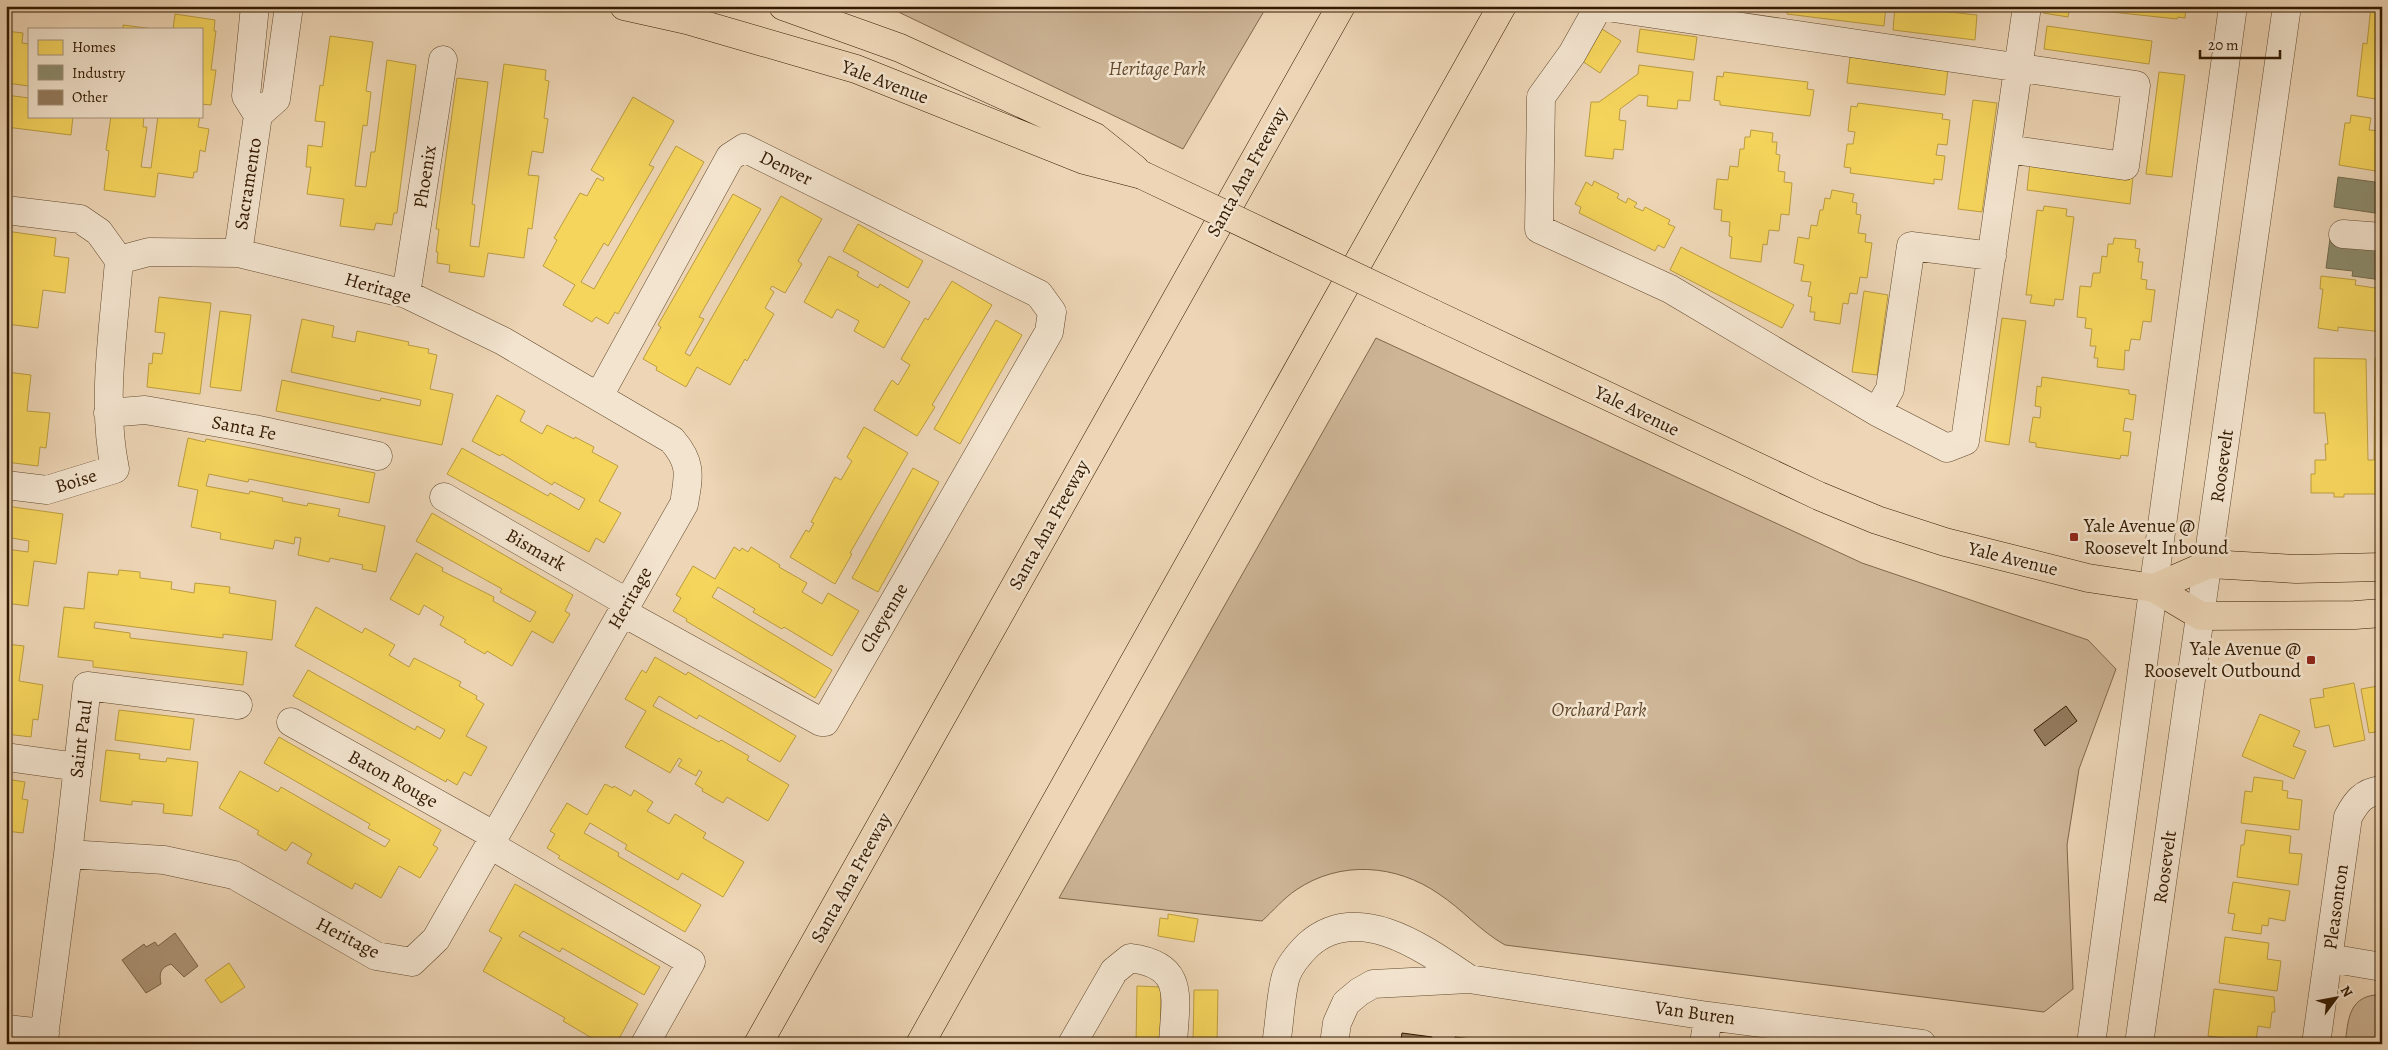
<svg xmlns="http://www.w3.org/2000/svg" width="2388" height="1050" viewBox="0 0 2388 1050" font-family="Alegreya,serif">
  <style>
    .green { fill: #cdb596; stroke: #80684b }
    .water { fill: #ae9577; stroke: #7d6447 }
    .homes { fill: #f6d55c; stroke: #bc9d40 }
    .industry { fill: #8c8c6e; stroke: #716a4d }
    .building { fill: #947b5e; stroke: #331a00 }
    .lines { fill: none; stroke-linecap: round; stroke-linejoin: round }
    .minor-casing { stroke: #62492d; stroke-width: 29 }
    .major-casing { stroke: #331a00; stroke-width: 29 }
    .highway-casing { stroke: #331a00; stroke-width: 29 }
    .minor { stroke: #f3e4cf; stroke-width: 28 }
    .major { stroke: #edd5b5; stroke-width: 28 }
    .highway { stroke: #edd5b5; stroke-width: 28 }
    .major-bridge-casing { stroke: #331a00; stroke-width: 29; stroke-linecap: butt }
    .major-bridge { stroke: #edd5b5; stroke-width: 28 }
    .poi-dot { fill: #8f2418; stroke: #f3e4cf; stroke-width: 2 }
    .labels { text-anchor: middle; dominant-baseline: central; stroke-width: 5; stroke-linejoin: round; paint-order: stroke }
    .park-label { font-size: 19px; font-style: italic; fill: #61482d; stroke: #f3e4cf }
    .street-label { font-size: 19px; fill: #331a00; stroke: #f3e4cf }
    .poi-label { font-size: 19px; fill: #331a00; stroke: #f3e4cf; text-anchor: start }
  </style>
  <rect width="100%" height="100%" fill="#edd5b5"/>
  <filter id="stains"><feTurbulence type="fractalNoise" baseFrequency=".004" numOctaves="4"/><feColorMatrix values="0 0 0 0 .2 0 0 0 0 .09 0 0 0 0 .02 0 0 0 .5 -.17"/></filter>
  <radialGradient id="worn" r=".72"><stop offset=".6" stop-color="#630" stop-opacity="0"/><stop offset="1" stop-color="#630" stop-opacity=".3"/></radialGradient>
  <path class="green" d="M886 6H1267L1183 149Z
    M1376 338 1862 563 2088 640 2116 669 2079 769 2067 845 2073 989 2044 1012 1505 945C1480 931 1462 909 1439 894 1396 864 1340 860 1296 890 1284 898 1273 911 1262 921L1059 898Z
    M2375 995 2382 996V1044H2345C2348 1022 2348 998 2375 995Z"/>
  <path class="water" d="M175 933 198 966 184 977 171 964C160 968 159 973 161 984L146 993 122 960 144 944 146 947 155 942 158 946Z"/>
  <path class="homes" d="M1788 6H1886L1884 26 1787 14Z
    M1895 6 1977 15 1975 40 1893 30Z
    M2044 6H2070L2068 17 2043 13Z
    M2093 6H2186L2185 18 2178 17 2177 19 2093 10Z
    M2371 6 2382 7V100L2357 96 2363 43 2367 44Z
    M175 14 215 20 214 31H216L211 70H216L211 105 201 104V29H173Z
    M123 25 154 29H123Z
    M2047 26 2152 41 2149 64 2044 49Z
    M1602 29 1621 41 1600 73 1582 61Z
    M1640 29 1697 37 1694 60 1637 52Z
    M6 31 23 33 22 43 29 44V86L6 83Z
    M330 36 373 42 366 91 371 92 367 126 363 125 355 186 366 187 371 152H375L387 60 416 65 397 213H394L392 225 376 223 374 230 340 226 344 199 307 194 311 167H306L308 145 322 147 325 122 315 121 320 85 323 86Z
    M1850 57 1948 69 1945 95 1847 83Z
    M504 64 546 70 545 80 549 81 544 118 548 119 543 153 532 151 528 175 539 176 532 229 528 228 524 258 488 253 484 277 449 272 450 265 437 263 438 252H436L439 229H436L457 78 488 82 472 204 475 205 470 246 479 247Z
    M1639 65 1693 72 1690 101 1678 100 1677 109 1647 106 1648 96 1639 95 1620 109 1619 120 1626 121 1623 150 1614 149 1613 159 1585 156 1591 102H1599L1638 74Z
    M1724 72 1808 82 1807 89 1814 90 1810 116 1720 105V101L1714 100 1717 76 1723 77Z
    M2159 72 2185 75 2172 177 2146 174Z
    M6 95 29 98V116H73L71 135 6 127Z
    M633 97 674 121 649 165 654 167 608 246 604 243 581 282 594 289 676 146 704 162 618 314 615 312 608 324 596 317 592 322 563 305 575 285 543 266 557 240 554 238 580 193 587 196 597 178 603 181 604 178 591 170Z
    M1973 100 1997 103 1982 212 1958 209Z
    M1858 103 1943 114 1942 119 1950 120 1947 145 1938 144 1936 155 1945 156 1942 180 1934 179V184L1850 173 1851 168 1844 167 1847 144H1853L1855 132 1848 131 1851 106 1857 107Z
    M2351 115 2371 118 2369 130 2382 131V172L2339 165 2345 123H2350Z
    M111 116H144L143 127H147L141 167 151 168 158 116H200L198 127 209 129 205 152 200 150 197 172H194L193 178 158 173 155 197 104 190 109 151 106 150Z
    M1751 130 1773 133 1772 142H1777L1776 154 1780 155 1778 171 1785 172 1784 182 1792 183 1789 215 1781 214 1779 231 1769 230 1767 245 1763 244 1761 262 1730 258 1732 237 1729 236 1730 222 1721 221 1722 210 1714 209 1717 179 1728 180 1730 166 1738 167 1740 149H1744L1745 137H1750Z
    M2030 163 2133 177 2130 204 2027 190Z
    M1594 181 1619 194 1617 198 1626 203 1628 198 1637 203 1634 207 1643 211 1645 207 1670 220 1668 224 1675 227 1664 248 1658 245 1655 251 1579 213 1581 207 1575 204 1586 182 1592 186Z
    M1832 190 1854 194 1852 202 1857 203 1856 214 1861 215 1858 233 1866 234 1865 242 1872 243 1867 278 1860 277 1857 294 1850 293 1848 304 1843 303 1840 324 1814 320 1815 312H1810L1812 297 1808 296 1811 282 1801 281 1804 265 1794 263 1798 237 1809 239 1811 225 1817 226 1820 210H1823L1825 198 1830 199Z
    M733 194 761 209 699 317 704 319 685 353 690 356 781 196 822 219 798 261 802 264 785 293 772 286 770 289 774 292 765 308 774 314 747 361 745 359 730 385 697 367 686 387 656 370 657 367 643 359 661 327 658 325Z
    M2044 206 2067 209 2066 216 2074 217 2063 300 2055 299 2054 306 2030 303 2032 295H2026L2037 210 2043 211Z
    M858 224 923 261 908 288 843 251Z
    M6 231 56 238 54 256 69 258 65 293 43 290 38 328 7 324 6 327Z
    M2114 238 2136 240 2135 248 2140 249 2138 262H2143L2141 279 2147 280 2146 289 2155 290 2151 322 2143 321 2140 340 2131 339 2129 351 2125 350 2124 370 2097 367 2098 358H2094L2096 346H2090L2092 329 2085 328 2086 318 2077 317 2080 286 2091 287 2093 273H2100L2102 256 2107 257 2108 244H2113Z
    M1681 247 1794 305 1782 328 1670 270Z
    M829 256 859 272 857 276 878 288 880 284 910 302 884 348 854 331 859 321 837 309 832 318 804 302Z
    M2321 276 2356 280 2355 285 2382 289V332L2338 327V331L2318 328 2323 289H2320Z
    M952 281 992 305 932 405 935 407 917 436 874 410 892 380 898 385 910 365 901 359 925 318 928 320Z
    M1864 291 1888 295 1877 375 1852 372Z
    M159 297 211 303 200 394 147 387 149 363 152 364 153 353 162 354 165 333 155 332Z
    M220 311 251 315 241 391 210 387Z
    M2002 318 2026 321 2009 445 1985 441Z
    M302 319 334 326 332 337 355 342 357 331 409 342 408 345 429 349 428 353 437 355 430 389 453 394 442 445 276 411 282 380 380 401 381 398 420 406 421 400 291 372Z
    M996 320 1022 335 960 444 934 429Z
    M2314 358 2366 359 2368 460H2374L2375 358 2382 359V494H2344V497H2334V493H2311V474H2315V460H2326L2325 444H2328L2325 413H2314Z
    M6 372 31 375 27 411 50 413 46 448 40 447 38 466 6 462Z
    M2042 377 2129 390V394L2136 395 2133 420 2125 418 2123 431 2131 432 2128 456 2121 455 2120 459 2036 447V443L2029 442 2033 417 2040 418 2041 407 2035 406 2037 386 2041 387Z
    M497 395 525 411 520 421 542 434 547 425 574 439 575 437 594 447 592 452 618 466 599 501 621 513 604 543 596 538 589 552 447 474 462 448 548 496 550 493 579 510 585 499 554 482 552 485 502 454 500 456 472 441Z
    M864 427 908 453 850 553 852 554 835 584 790 557 806 530 809 532 814 523 811 522 835 477 841 480 852 461 847 457Z
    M188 438 205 442 206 439 375 473 369 503 249 479 248 482 209 474 206 486 249 494 250 491 283 498 282 501 307 506 308 503 340 509 338 516 385 526 376 572 362 569 363 565 330 558 329 562 298 555 301 538 295 537 294 544 275 540 273 549 220 539 221 533 191 527 198 490 178 486Z
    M913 468 939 482 878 592 852 578Z
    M6 506 63 514 56 564 34 561 28 606 6 603V549L28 552 29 541 6 537Z
    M432 513 573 595 565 611 570 614 553 643 532 631 512 666 487 651 485 654 464 642 466 640 440 625 444 617 424 605 419 615 390 599 416 553 443 568 442 571 494 597 493 601 530 622 536 612 500 592 502 589 416 541Z
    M734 547 740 551 742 548 748 552 751 547 780 565 779 567 807 583 802 592 822 604 828 593 859 611 832 656 784 627 782 629 753 612 755 609 718 587 712 597 832 670 815 698 686 621 687 619 673 611 681 598 676 595 693 566 715 579Z
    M119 570 140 572V578L172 582 171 589 194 593 195 583 230 587 229 593 276 601 272 640 223 634V638L95 622 94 628 130 633V638L247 652 243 685 93 667V661L58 657 64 607 84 609 88 572 118 575Z
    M316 607 362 633 365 628 395 645 389 655 409 667 414 658 461 682 459 686 477 696 476 699 484 704 466 736 487 747 471 776 464 772 457 785 447 779 446 782 293 696 308 670 415 730 417 726 440 739 445 730 295 646Z
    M6 644 24 646 19 681 43 685 38 720 33 719 31 737 6 734Z
    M655 657 686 675 688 672 796 736 780 762 699 715 697 719 659 696 653 706 719 742 721 740 749 756 747 760 789 785 768 821 727 797 723 803 702 791 703 789 695 784 702 772 699 770 696 776 678 766 682 760 679 758 670 773 625 747 646 711 625 699 642 670 646 673Z
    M2382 681V731L2369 733 2361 689 2378 686 2377 682Z
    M2354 683 2365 740 2334 747 2329 725 2315 728 2310 699 2324 697 2323 689Z
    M119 710 194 719 190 750 115 740Z
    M2260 714 2300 731 2293 746 2306 751 2294 779 2242 756Z
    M279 737 441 830 433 845 438 848 420 878 399 866 381 898 355 883 352 889 307 863 312 854 292 842 286 851 257 834 259 831 219 808 240 771 278 792 281 787 385 847 390 840 368 828 370 824 264 763Z
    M106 750 140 754 139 759 166 762 167 758 198 762 192 816 163 813 164 804 132 801V805L100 801Z
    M2254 777 2283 781 2282 790 2288 791 2287 798 2302 800 2299 830 2241 823 2245 791 2252 792Z
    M6 779 25 782 22 799 28 800 23 833 6 831Z
    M605 784 613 788 614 786 631 796 634 790 653 802 647 811 669 824 675 814 706 833 703 838 744 862 723 897 682 873 678 880 625 849 627 845 590 823 584 833 619 853 618 856 701 905 685 932 558 858 560 856 547 848 555 834 550 831 567 803 587 815Z
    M2246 830 2291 836 2289 853 2302 854 2298 885 2237 877 2241 845H2244Z
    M2233 882 2290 891 2285 921 2269 918 2268 926 2262 925 2261 934 2232 930 2235 914 2228 913Z
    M515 884 660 967 644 995 562 948 560 952 523 931 519 936 638 1004 616 1044H602L563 1021 565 1018 483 971 502 938 489 931Z
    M1168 914 1198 919 1194 942 1158 936 1160 918 1168 919Z
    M2225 937 2269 943 2267 959 2281 961 2277 991 2219 983Z
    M229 963 245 987 221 1003 205 980Z
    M1137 986 1161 987 1160 1044H1136Z
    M2214 989 2274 997 2275 1012H2272L2270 1028 2258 1026 2256 1042 2208 1036Z
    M1194 990H1218L1217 1044H1193Z"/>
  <path class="industry" d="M2338 177 2382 183V214L2334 207Z
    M2330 239 2356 242 2382 250V280L2352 276 2353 271 2326 268Z"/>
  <path class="building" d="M2066 706 2077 721 2045 746 2034 730Z
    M1402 1033 1432 1037 1431 1044H1393L1394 1039 1401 1040Z
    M1455 1037 1488 1041V1044H1454Z"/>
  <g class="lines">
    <defs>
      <path id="minor" d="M255 6 246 96 258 115
        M1599 6 1572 54 1541 97 1539 229 1670 289 1877 412 1947 448 1965 441 2027 6
        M1600 6 2136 85 2125 166 2007 149
        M6 210 80 219 99 232 119 260
        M2343 234 2382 237
        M238 253 258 115 276 99 289 6
        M406 294 443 60
        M599 396 730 157 744 148 1039 294 1052 312 1049 332 825 722H821L622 612
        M1877 412 1890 389 1911 246 1992 256
        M108 413 145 410 254 429 378 456
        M6 485 47 490 115 469C101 402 114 328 119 260L149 252 238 253 406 294 503 341 672 440C692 463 689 475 684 504L436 939 412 962 376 956 234 875 164 860 68 854 43 1044
        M444 497 628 603
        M291 722 495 836
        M6 757 78 767
        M490 845 691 962 645 1044
        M68 854 87 686 238 705
        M2329 958 2382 967
        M6 1029 45 1033
        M1072 1044 1114 971 1130 958C1187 965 1175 999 1173 1044
        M1276 1044C1280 1023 1280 996 1286 976 1290 964 1299 954 1308 945 1358 900 1425 949 1469 979
        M1334 1044 1337 1023 1346 1003 1359 992 1373 984 1469 979 1708 1016 1922 1044
        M1704 1044 1708 1016
        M2091 1044 2233 6
        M2139 1044 2287 6
        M2316 1044 2348 817C2356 802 2363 792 2382 790"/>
      <path id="major" d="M624 6 687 20 856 69 1084 160 1142 175
        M783 6 900 48 1095 137 1135 169
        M1432 313 1819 496 1877 520 1945 542 2088 578 2154 588 2201 616 2355 615 2382 613
        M2154 588 2209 564 2296 569 2382 567"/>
      <path id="highway" d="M758 1044 1341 6
        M920 1044 1502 6"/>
    </defs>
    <use href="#minor" class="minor-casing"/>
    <use href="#major" class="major-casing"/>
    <use href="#highway" class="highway-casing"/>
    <use href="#minor" class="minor"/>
    <use href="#major" class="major"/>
    <use href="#highway" class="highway"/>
    <defs>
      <path id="major-bridge" d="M1142 175 1432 313"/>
    </defs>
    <use href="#major-bridge" class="major-bridge-casing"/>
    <use href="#major-bridge" class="major-bridge"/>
  </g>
  <g class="poi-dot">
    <rect x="2069" y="532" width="10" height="10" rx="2.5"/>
    <rect x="2306" y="655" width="10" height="10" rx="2.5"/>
  </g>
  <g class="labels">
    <g class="park-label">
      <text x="1157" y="69">Heritage Park</text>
      <text x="1599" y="710">Orchard Park</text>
    </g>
    <g class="street-label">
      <text transform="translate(885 82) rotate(21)">Yale Avenue</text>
      <text transform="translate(786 168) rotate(26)">Denver</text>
      <text transform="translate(1247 172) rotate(-61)">Santa Ana Freeway</text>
      <text transform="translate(425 177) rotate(-81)">Phoenix</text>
      <text transform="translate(248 184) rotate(-81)">Sacramento</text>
      <text transform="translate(378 288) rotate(16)">Heritage</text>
      <text transform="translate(1637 411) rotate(26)">Yale Avenue</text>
      <text transform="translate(244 428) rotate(11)">Santa Fe</text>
      <text transform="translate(2222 466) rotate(-82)">Roosevelt</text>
      <text transform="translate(76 481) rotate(-17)">Boise</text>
      <text transform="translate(1049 525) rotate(-61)">Santa Ana Freeway</text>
      <text transform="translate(536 550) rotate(30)">Bismark</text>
      <text transform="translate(2013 559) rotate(14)">Yale Avenue</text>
      <text transform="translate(630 598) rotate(-60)">Heritage</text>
      <text transform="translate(884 618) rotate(-60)">Cheyenne</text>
      <text transform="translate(81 739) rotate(-83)">Saint Paul</text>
      <text transform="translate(393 779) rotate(29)">Baton Rouge</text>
      <text transform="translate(2165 867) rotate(-82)">Roosevelt</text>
      <text transform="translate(851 878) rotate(-61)">Santa Ana Freeway</text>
      <text transform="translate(2336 907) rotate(-82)">Pleasonton</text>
      <text transform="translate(348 938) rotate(27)">Heritage</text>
      <text transform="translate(1695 1013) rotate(8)">Van Buren</text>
    </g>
    <g class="poi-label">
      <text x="2084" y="526">Yale Avenue @<tspan x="2084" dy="22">Roosevelt Inbound</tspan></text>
      <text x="2301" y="649" text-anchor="end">Yale Avenue @<tspan x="2301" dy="22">Roosevelt Outbound</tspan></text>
    </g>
  </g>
  <rect width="2388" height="1050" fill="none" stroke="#edd5b5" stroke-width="25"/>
  <rect x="8" y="8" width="2373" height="1035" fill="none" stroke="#331a00" stroke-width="2.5"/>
  <rect x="12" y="12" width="2363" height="1025" fill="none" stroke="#331a00"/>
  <rect x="28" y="28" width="175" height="90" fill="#f3e4cf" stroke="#a6937c"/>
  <rect x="38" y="40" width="25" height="15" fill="#f6d55c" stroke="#a6937c"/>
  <text x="72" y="52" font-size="15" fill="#331a00">Homes</text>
  <rect x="38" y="65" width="25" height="15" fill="#8c8c6e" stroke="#a6937c"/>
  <text x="72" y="78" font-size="15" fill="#331a00">Industry</text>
  <rect x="38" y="90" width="25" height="15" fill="#947b5e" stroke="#a6937c"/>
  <text x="72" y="102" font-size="15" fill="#331a00">Other</text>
  <g transform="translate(2336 998) rotate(58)" stroke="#f3e4cf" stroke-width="4" paint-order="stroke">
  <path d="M0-4L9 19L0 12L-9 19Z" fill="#331a00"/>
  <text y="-8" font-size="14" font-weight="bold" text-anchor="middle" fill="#331a00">N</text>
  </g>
  <path d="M2200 50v8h80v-8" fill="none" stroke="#331a00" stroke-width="2.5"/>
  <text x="2208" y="50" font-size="15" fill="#331a00" stroke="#f3e4cf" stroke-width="4" paint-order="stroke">20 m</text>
  <rect width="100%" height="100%" filter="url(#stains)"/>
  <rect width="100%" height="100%" fill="url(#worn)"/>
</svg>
